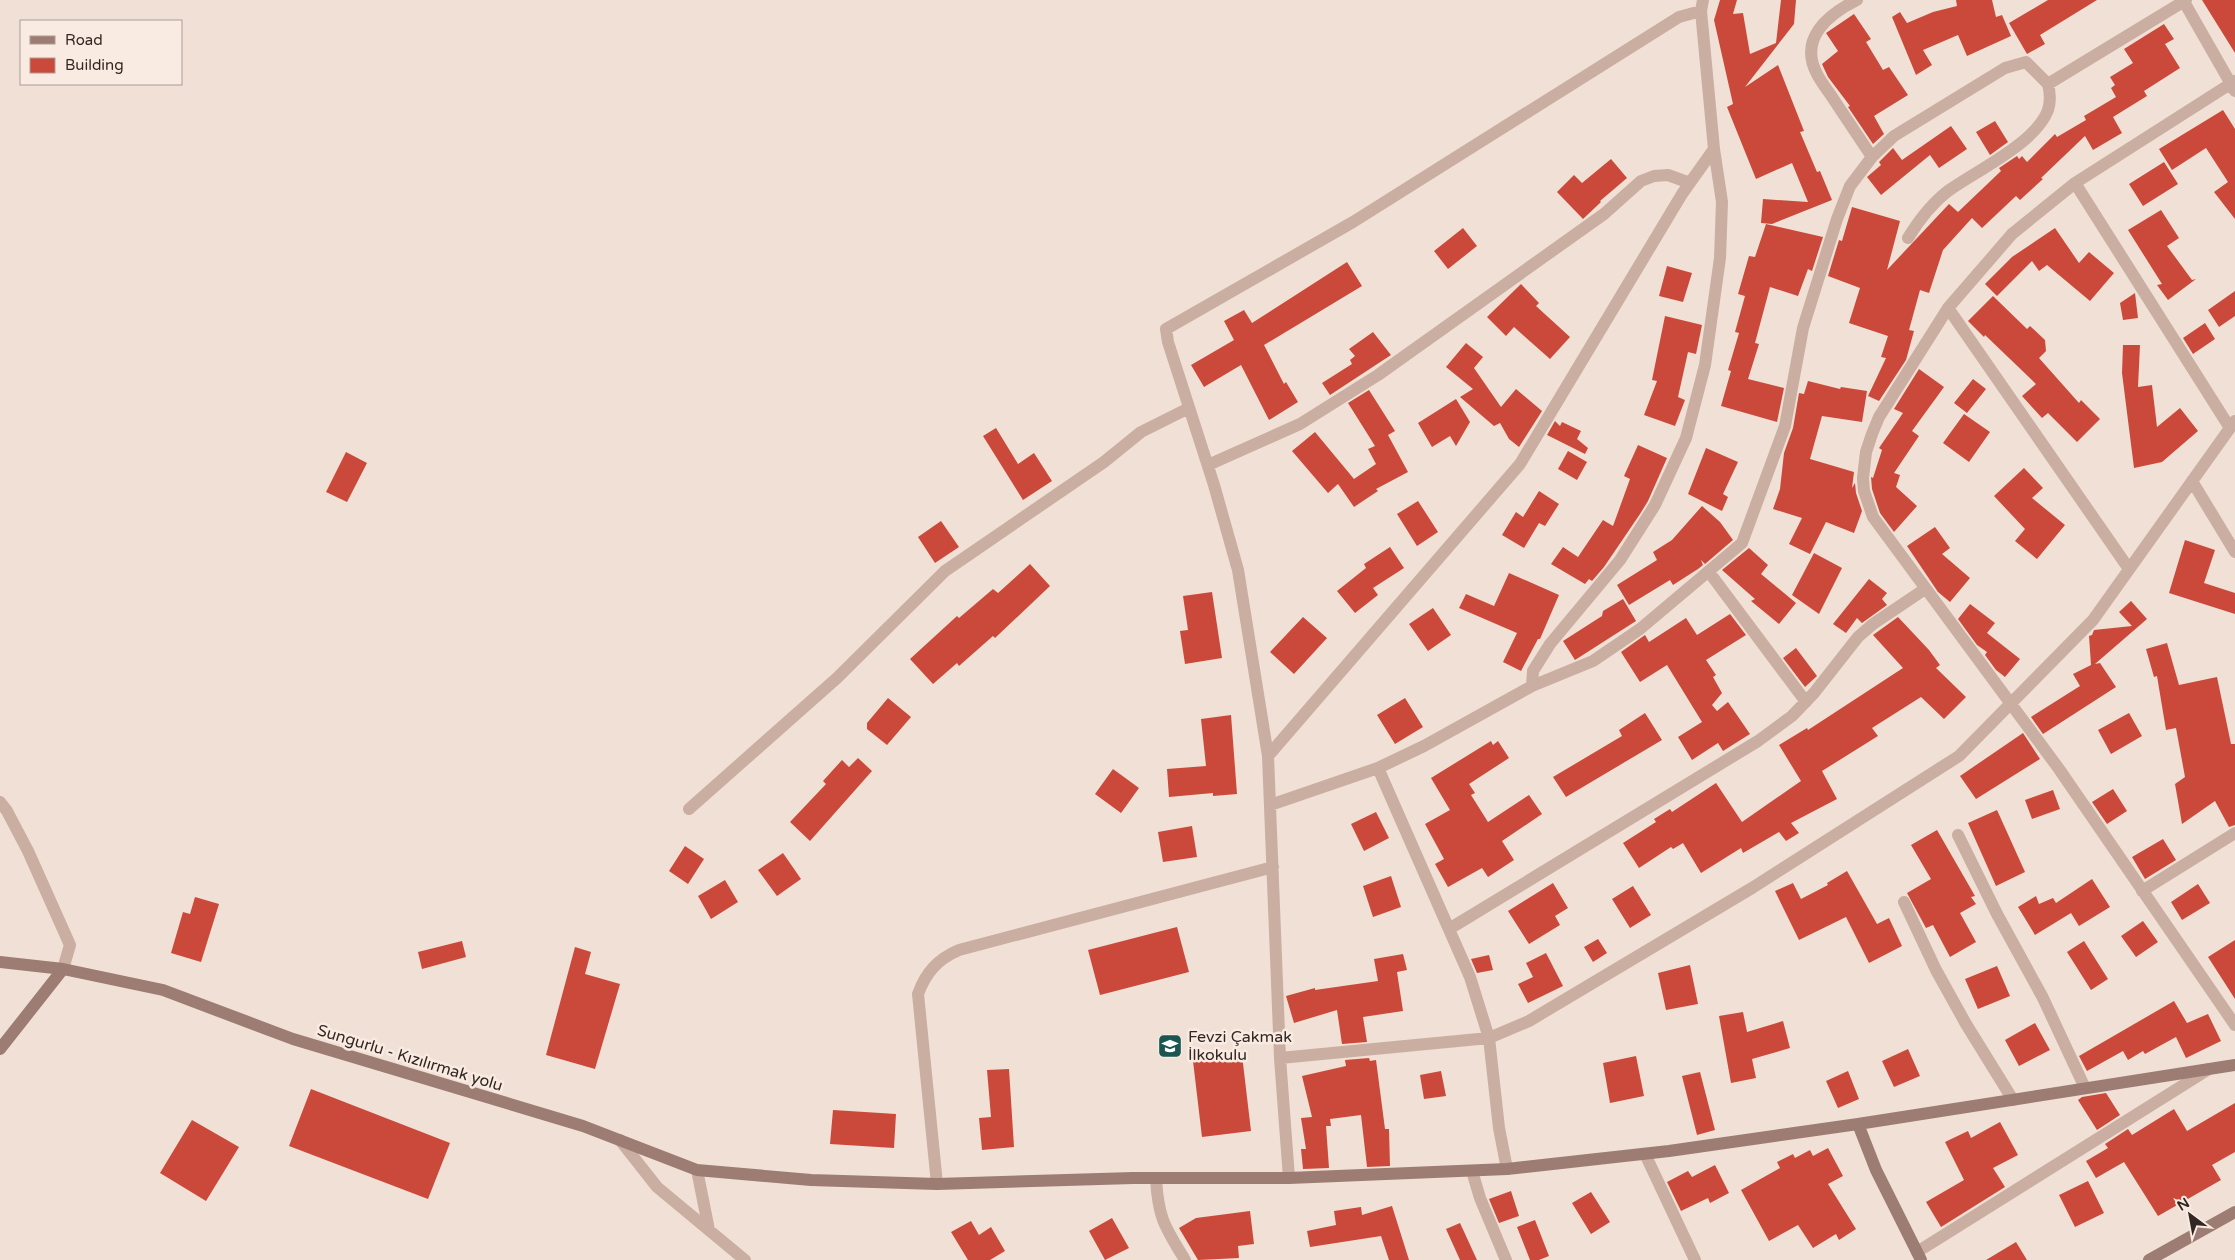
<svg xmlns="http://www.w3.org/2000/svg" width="2235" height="1260" viewBox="0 0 2235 1260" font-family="'Varela Round',sans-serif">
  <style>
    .building { fill: #ca493a }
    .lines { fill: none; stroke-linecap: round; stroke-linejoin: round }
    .street { stroke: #c9aea1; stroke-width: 12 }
    .secondary { stroke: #9c7c73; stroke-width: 12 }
    .labels { text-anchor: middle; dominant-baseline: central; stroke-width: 5; stroke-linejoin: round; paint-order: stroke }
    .poi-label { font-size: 16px; fill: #332724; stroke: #f9ebe1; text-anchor: start }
    .street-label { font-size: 16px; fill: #332724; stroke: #f9ebe1 }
  </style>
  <rect width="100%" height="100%" fill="#f1e0d5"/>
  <path class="building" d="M1720 0H1737L1733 14 1743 13 1750 54 1776 43 1781 0H1796L1794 24 1745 87 1778 65 1804 131 1800 132 1817 172 1820 171 1832 200 1772 224 1761 223 1763 199 1808 202 1792 163 1756 179 1727 107 1733 104 1714 20Z
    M1956 0H1992L1996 17 2002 15 2011 36 1967 56 1958 35 1923 50 1932 65 1916 75 1892 17 1900 12 1907 23 1933 12 1957 6Z
    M2048 0H2097L2040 35 2045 44 2027 54 2009 23Z
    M2202 0H2235V53Z
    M1854 14 1871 39 1866 42 1883 70 1889 67 1908 95 1874 116 1884 134 1873 144 1848 107 1850 106 1828 77 1822 64 1838 51 1826 33Z
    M2164 24 2174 39 2165 44 2180 68 2144 91 2147 96 2113 117 2122 133 2093 150 2085 136 2041 178 2043 179 2020 200 2016 196 1982 228 1972 218 1943 250 1929 293 1920 290 1909 330 1914 331 1906 360 1879 401 1868 396 1886 358 1881 357 1888 336 1849 323 1860 288 1828 276 1839 240 1842 241 1852 207 1900 221 1887 270 1949 204 1958 212 2001 171 1999 168 2017 156 2019 159 2022 156 2027 162 2055 134 2057 137 2086 120 2084 116 2116 97 2111 88 2115 85 2110 77 2133 63 2124 49Z
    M2223 110 2235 129V219L2214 192 2228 182 2206 148 2172 170 2159 149Z
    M1995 121 2008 142 1990 155 1976 132Z
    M1951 126 1967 149 1939 168 1930 155 1881 195 1867 177 1881 165 1879 162 1893 148 1902 160Z
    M1611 159 1627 178 1600 201 1601 202 1583 219 1557 192 1574 175 1582 183Z
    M2164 162 2178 184 2143 206 2129 184Z
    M2161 210 2179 238 2167 246 2192 280 2196 279 2168 300 2157 285 2162 284 2128 230Z
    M1766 224 1823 237 1812 271 1808 269 1798 296 1770 287 1755 343 1759 344 1748 379 1784 388 1777 422 1721 406 1731 371 1728 370 1739 333 1735 332 1745 296 1738 294 1749 256 1755 257Z
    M1463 228 1477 246 1448 269 1434 251Z
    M2055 228 2079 263 2089 252 2114 273 2090 301 2047 265 2039 271 2032 261 1997 296 1985 284 2012 257Z
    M1347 262 1362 286 1264 345 1284 384 1286 382 1298 402 1269 420 1241 365 1204 387 1191 365 1234 340 1224 321 1244 310 1252 323Z
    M1667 266 1692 273 1683 302 1659 296Z
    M1521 284 1539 303 1536 306 1570 337 1550 359 1514 327 1506 336 1487 317Z
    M2235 291V316L2219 327 2208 310Z
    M2135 293 2138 318 2123 320 2120 303Z
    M1993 296 2027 329 2030 326 2045 340 2046 351 2039 358 2079 403 2081 400 2100 419 2077 442 2048 413 2042 418 2022 396 2036 384 1985 335 1984 337 1968 321Z
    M1665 316 1702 325 1696 354 1688 352 1678 397 1685 400 1675 426 1644 415 1657 381 1652 380Z
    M2205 323 2215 339 2193 354 2183 338Z
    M1373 332 1391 355 1330 395 1322 383 1352 364 1350 360 1355 356 1349 349Z
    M1466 343 1483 357 1474 368 1501 407 1516 389 1542 411 1519 447 1509 439 1500 423 1494 426 1460 397 1473 389 1446 367Z
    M2123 345H2140L2138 387 2152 385 2157 427 2180 408 2198 431 2162 462 2134 468 2122 373Z
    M1919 369 1944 387 1912 431 1919 436 1894 473 1900 475 1896 487 1917 506 1894 532 1880 513 1872 489 1871 477 1873 478 1882 450 1879 448 1903 413 1894 409Z
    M1973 379 1986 389 1967 413 1954 403Z
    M1808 381 1840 389 1841 387 1867 391 1862 422 1822 416 1810 459 1854 472 1852 488 1855 483 1856 493 1862 511 1854 533 1826 522 1810 554 1789 544 1802 518 1773 509 1780 489 1784 453 1793 428 1799 393 1804 394Z
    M1369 390 1395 431 1388 435 1408 472 1376 489 1378 491 1354 507 1338 484 1328 493 1292 451 1315 432 1354 479 1376 464 1368 449 1375 446 1348 403Z
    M1456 399 1470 422 1456 446 1450 436 1432 447 1418 423Z
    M1964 414 1990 432 1969 462 1943 443Z
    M1555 421 1560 426 1562 422 1581 431 1577 439 1588 448 1585 454 1547 435Z
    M996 428 1018 464 1034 453 1052 481 1023 500 983 436Z
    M1638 445 1667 458 1648 501 1640 514 1604 567 1592 581 1589 579 1585 584 1551 564 1563 547 1578 557 1603 520 1613 526 1630 479 1624 476Z
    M1706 448 1738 462 1723 494 1728 497 1722 511 1688 494Z
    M1568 451 1587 462 1577 480 1558 469Z
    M346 452 367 463 347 502 326 492Z
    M2024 468 2043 488 2032 498 2065 525 2037 559 2015 541 2025 529 1994 496Z
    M1539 491 1559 504 1545 526 1539 523 1524 548 1502 535 1516 512 1523 517Z
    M1418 501 1438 532 1417 546 1397 514Z
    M1702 506 1720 522 1733 540 1705 564 1701 560 1703 565 1698 569 1673 585 1670 580 1629 605 1617 585 1657 560 1653 552 1672 540Z
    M941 521 959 547 935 563 918 537Z
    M1935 527 1950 548 1942 554 1970 578 1950 602 1938 592 1907 546Z
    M2185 540 2215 550 2204 583 2235 593V614L2169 593Z
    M1390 547 1404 568 1373 588 1378 595 1355 613 1337 591 1366 568 1364 564Z
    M1749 548 1768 565 1761 574 1796 603 1779 624 1751 601 1755 599 1722 570Z
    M1814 553 1842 568 1819 614 1792 595Z
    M1030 564 1050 586 995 638 993 636 959 666 957 663 933 684 910 659 957 616 959 618 993 589 998 593Z
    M1509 573 1559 595 1540 639H1538L1521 671 1503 662 1517 633 1459 608 1466 594 1494 606Z
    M1869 579 1887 593 1882 599 1887 605 1862 623 1857 618 1846 633 1833 624Z
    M1212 592 1222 658 1185 664 1180 631 1188 630 1183 596Z
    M1623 599 1636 621 1575 660 1563 641 1602 616 1603 611Z
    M2131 601 2147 619 2095 664 2100 663 2116 687 2043 734 2031 717 2080 686 2073 674 2091 665 2089 636 2092 635 2094 630 2132 626 2119 612Z
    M1970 604 1995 623 1987 633 2020 659 2005 677 1996 670 1985 655 1987 652 1977 645 1958 619Z
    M1433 608 1451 635 1428 651 1409 624Z
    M1730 614 1746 635 1706 660 1716 675 1713 677 1722 693 1712 705 1717 711 1728 702 1750 734 1723 751 1718 743 1692 760 1678 737 1702 722 1667 665 1640 682 1621 652 1645 635 1649 642 1686 618 1697 635Z
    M1303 617 1327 638 1294 674 1270 652Z
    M1898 617 1929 650 1940 665 1936 668 1966 697 1944 719 1921 697 1872 728 1878 736 1822 771 1837 799 1791 823 1799 833 1786 841 1779 832 1743 853 1741 848 1701 873 1683 843 1673 849 1671 847 1639 868 1623 843 1656 822 1654 819 1670 809 1672 812 1716 783 1742 822 1801 781 1779 745 1807 728 1808 730 1903 668 1873 635Z
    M2167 643 2179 685 2217 677 2231 744H2235V825L2229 827 2215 801 2182 824 2175 784 2185 777 2176 728 2166 730 2157 676 2154 677 2146 649Z
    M1796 648 1817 676 1805 687 1783 658Z
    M888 698 911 717 887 745 867 729V723Z
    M1405 698 1423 727 1395 744 1377 715Z
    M1645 713 1662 740 1566 797 1553 777 1622 736 1619 730Z
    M2129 713 2142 736 2111 754 2098 730Z
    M1231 715 1237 794 1213 796V793L1169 797 1167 769 1206 766 1201 719Z
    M2023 733 2040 759 1976 799 1960 776Z
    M1491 741 1493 745 1498 741 1509 758 1469 784 1475 793 1471 795 1488 822 1529 795 1542 814 1502 841 1514 860 1488 877 1482 868 1448 887 1435 864 1444 859 1425 824 1450 810 1431 778Z
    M858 758 872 771 810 841 790 822 826 784 823 781 842 760 849 767Z
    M1113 769 1139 788 1121 813 1095 794Z
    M2113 789 2127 811 2107 824 2092 802Z
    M2053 790 2060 809 2032 819 2025 800Z
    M1997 810 2025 872 1996 886 1968 823Z
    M1376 812 1389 838 1364 851 1351 824Z
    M1192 826 1197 857 1163 862 1158 832Z
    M1937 830 1975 896 1971 897 1976 904 1960 913 1976 942 1950 957 1933 925 1926 928 1907 893 1931 879 1911 845Z
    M2163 839 2176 860 2145 879 2132 857Z
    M685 846 704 859 688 884 669 871Z
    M783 853 801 879 777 896 758 870Z
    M1847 871 1877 924 1889 918 1902 946 1869 963 1846 917 1799 940 1775 891 1793 883 1801 899 1828 885 1827 883Z
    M1391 876 1401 907 1373 917 1363 886Z
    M2092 879 2110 907 2079 926 2071 913 2035 935 2018 907 2036 896 2039 904 2053 898 2056 903Z
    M725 880 738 902 711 919 698 896Z
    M1553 883 1568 908 1555 916 1560 925 1529 944 1508 911Z
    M2198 884 2210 903 2182 920 2171 902Z
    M1633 886 1651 915 1630 928 1612 899Z
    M195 897 219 904 201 962 171 953 183 912 190 914Z
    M2143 921 2158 942 2136 957 2121 936Z
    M1177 927 1189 972 1100 995 1088 950Z
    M1598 939 1607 953 1593 962 1584 947Z
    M2235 940V999L2208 957Z
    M462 941 466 957 422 969 418 952Z
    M2084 941 2108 979 2091 990 2067 952Z
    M575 947 591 952 585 974 620 984 595 1069 546 1055Z
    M1546 953 1563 986 1528 1003 1518 984 1533 977 1526 963Z
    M1403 954 1407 970 1397 972 1403 1011 1363 1017 1367 1042 1342 1044 1337 1010 1294 1023 1286 996 1315 988V990L1378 981 1374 959Z
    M1489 955 1493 970 1477 973 1471 959Z
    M1690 965 1698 1004 1666 1010 1658 973Z
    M1997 966 2010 996 1978 1009 1965 979Z
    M2174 1001 2187 1023 2208 1014 2221 1041 2186 1058 2176 1037 2145 1054 2143 1051 2128 1060 2123 1051 2087 1071 2079 1056Z
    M1743 1012 1747 1032 1783 1021 1790 1048 1752 1059 1756 1078 1731 1083 1719 1016Z
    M2035 1023 2050 1050 2019 1066 2005 1040Z
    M1908 1049 1920 1076 1894 1087 1882 1061Z
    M1242 1055 1251 1131 1202 1137 1193 1061Z
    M1636 1056 1644 1096 1610 1103 1603 1063Z
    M1369 1058 1370 1061 1376 1060 1385 1129H1389L1390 1166 1367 1167 1361 1115 1330 1119 1331 1126H1326L1329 1168 1303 1169 1301 1149H1306L1301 1118 1312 1117 1302 1076 1346 1066 1345 1060Z
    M1009 1069 1014 1147 982 1150 979 1118 991 1117 987 1070Z
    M1441 1071 1446 1096 1424 1099 1420 1075Z
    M1848 1071 1859 1099 1838 1108 1826 1081Z
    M1700 1072 1715 1130 1697 1135 1682 1076Z
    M311 1089 450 1143 428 1199 289 1146Z
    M2106 1093 2120 1115 2097 1130 2078 1100 2082 1097Z
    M2235 1103V1152L2212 1165 2221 1180 2158 1216 2124 1162 2096 1178 2086 1161 2108 1148 2105 1144 2128 1129 2132 1135 2174 1109 2187 1131Z
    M833 1110 896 1114 894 1148 830 1144Z
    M192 1120 239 1147 206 1201 160 1173Z
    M2000 1122 2018 1155 1993 1168 2005 1187 1941 1227 1926 1202 1964 1180 1945 1142 1968 1131 1971 1138Z
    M1828 1148 1843 1176 1828 1184 1856 1229 1839 1240 1836 1234 1813 1248 1798 1225 1769 1241 1741 1190 1780 1168 1777 1162 1793 1154 1795 1158 1810 1150 1813 1156Z
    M1715 1165 1729 1193 1710 1203 1708 1198 1681 1211 1667 1182 1688 1171 1692 1177Z
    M2088 1181 2104 1213 2075 1227 2059 1195Z
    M1511 1191 1519 1216 1499 1223 1489 1199Z
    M1591 1192 1610 1222 1591 1234 1572 1203Z
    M1392 1206 1409 1260H1389L1381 1236 1310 1247 1307 1231 1336 1225 1334 1211 1361 1207 1362 1215Z
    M1250 1211 1254 1244 1238 1246 1239 1258 1198 1260 1179 1228 1196 1218Z
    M1112 1218 1129 1248 1105 1260 1089 1231Z
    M1535 1220 1549 1256 1539 1260H1530L1517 1227Z
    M971 1221 979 1235 991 1227 1005 1251 990 1260H968L951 1232Z
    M1460 1223 1477 1260H1460L1446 1229Z
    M2016 1242 2027 1260H1986Z"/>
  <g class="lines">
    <path class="street" d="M1857 0C1829 14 1798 38 1817 74 1822 84 1830 93 1836 103 1848 121 1860 139 1872 157
      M2183 0 2235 91
      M2235 81 2075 183 2012 234 1948 308 1879 417 1872 434 1866 452 1863 478 1864 491 1873 517 2059 769 2235 1025
      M2048 84 2186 0
      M2075 183 2230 428
      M1948 308 2129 569
      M1208 465 1300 424 1378 375 1604 214 1641 181 1654 176 1668 175 1690 183
      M2192 481 2235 552
      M1709 572 1806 702
      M1532 686 1533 671 1550 644 1620 560 1655 505 1686 438 1705 365 1720 258 1722 202 1714 149
      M1268 756 1520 464 1682 194 1714 149 1701 11 1703 0
      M1378 768 1470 977 1489 1038 1499 1128 1507 1169
      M0 802 7 811 28 851 70 945 63 969
      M1270 805 1378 768 1424 746 1532 686 1593 661 1640 629 1742 543 1785 426 1803 328 1837 219 1850 186 1872 157 1894 136 2005 68 2026 62 2048 84C2050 92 2051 101 2048 110 2036 143 1976 171 1948 191 1931 204 1919 220 1908 238
      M689 809 837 678 945 571 1104 462 1141 432 1189 408
      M1958 835 1997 914 2043 998 2085 1088
      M2142 891 2235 833
      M1904 902 1936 970 1966 1024 2013 1100
      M1449 929 1758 741 1792 716 1814 693 1858 637 1873 624 1925 589
      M1280 1058 1489 1038 1529 1021 1752 888 1959 756 2093 620 2235 421
      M620 1140 657 1187 745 1260
      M1645 1154 1695 1260
      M697 1170 709 1230
      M1472 1171 1480 1198 1506 1260
      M1156 1178C1158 1218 1165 1227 1185 1260
      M1289 1178 1280 1058 1268 756 1238 570 1214 485 1168 342 1166 329 1353 222 1679 17 1701 11
      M937 1184 918 994C926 972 938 959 959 950L1273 867
      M1917 1252 2209 1069"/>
    <path class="secondary" d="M0 962 63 969 163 990 293 1039 583 1126 697 1170 811 1180 937 1184 1133 1178H1289L1507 1169 1669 1151 1858 1124 2235 1065
      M0 1049 63 969
      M1858 1124 1876 1170 1921 1260
      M2149 1260 2235 1212"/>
  </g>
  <defs>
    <symbol id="school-square" viewBox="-11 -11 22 22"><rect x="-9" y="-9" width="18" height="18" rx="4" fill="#195551" stroke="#f9ebe1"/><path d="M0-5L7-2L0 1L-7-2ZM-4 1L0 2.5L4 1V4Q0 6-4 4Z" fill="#fff"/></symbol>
  </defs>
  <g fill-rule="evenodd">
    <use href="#school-square" x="1156" y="1032" width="28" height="28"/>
  </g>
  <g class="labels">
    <g class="poi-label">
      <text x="1188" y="1037">Fevzi Çakmak<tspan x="1188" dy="18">İlkokulu</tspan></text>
    </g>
    <g class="street-label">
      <text transform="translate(410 1058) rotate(17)">Sungurlu - Kızılırmak yolu</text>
    </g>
  </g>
  <rect x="20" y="20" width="162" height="65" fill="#f9ebe1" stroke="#aa9d95"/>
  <rect x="30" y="36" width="25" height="8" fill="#9c7c73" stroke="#aa9d95"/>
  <text x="65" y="45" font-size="15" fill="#332724">Road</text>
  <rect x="30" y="58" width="25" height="15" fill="#ca493a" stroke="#aa9d95"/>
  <text x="65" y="70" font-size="15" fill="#332724">Building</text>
  <g transform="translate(2190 1215) rotate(328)" stroke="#f9ebe1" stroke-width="4" paint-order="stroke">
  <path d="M0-4L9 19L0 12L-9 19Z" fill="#332724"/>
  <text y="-8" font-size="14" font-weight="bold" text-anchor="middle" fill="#332724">N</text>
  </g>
</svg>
